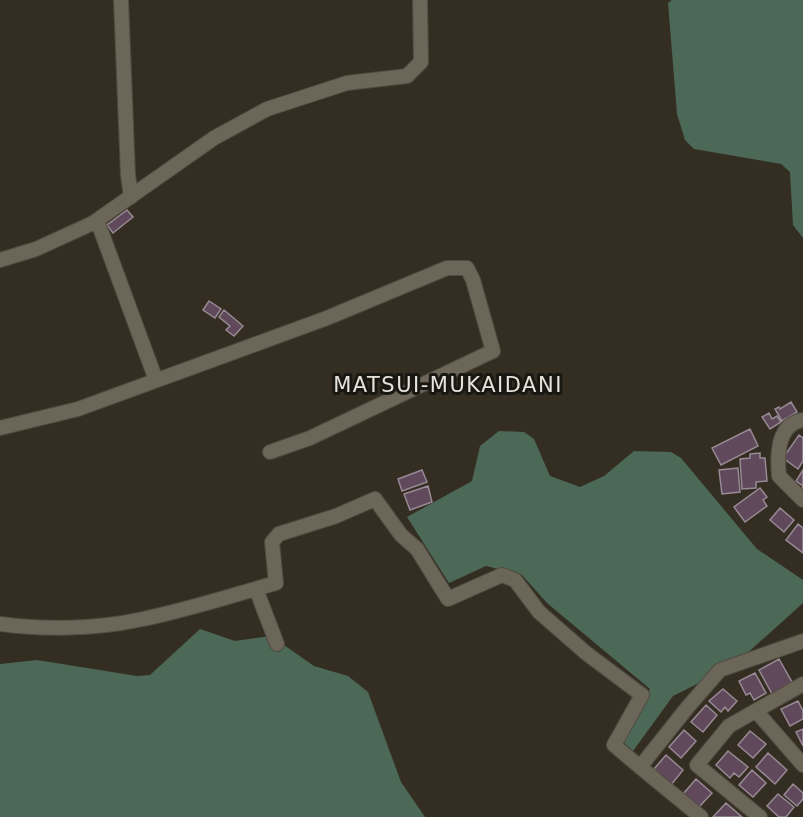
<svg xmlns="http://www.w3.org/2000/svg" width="803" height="817" viewBox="0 0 803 817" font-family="'DejaVu Sans',sans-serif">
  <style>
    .forest { fill: #4c6857 }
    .building { fill: #5f495b; stroke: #978a94; stroke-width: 1.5 }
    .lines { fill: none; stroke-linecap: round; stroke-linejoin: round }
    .minor-casing { stroke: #504b41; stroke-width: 16 }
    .minor { stroke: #6c6659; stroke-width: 14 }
    .labels { text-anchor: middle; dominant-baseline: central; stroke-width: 6; stroke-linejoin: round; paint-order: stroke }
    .neighbourhood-label { font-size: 21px; letter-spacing: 1.5px; fill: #e5e2da; stroke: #191711 }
  </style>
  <rect width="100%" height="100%" fill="#342e22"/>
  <path class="forest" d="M672 0H803V238L793 225 790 172 781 164 694 149 685 140 677 114 668 3Z
    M499 431 524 432 534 439 550 476 580 487 604 476 634 451 671 452 681 458 757 549 803 580V603L733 666 673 696 633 751 622 741 650 689 547 603 522 575 486 566 449 583 407 517 472 481 480 446Z
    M200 629 235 641 271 636 314 666 348 676 368 692 401 782 425 817H0V664L37 660 137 676 150 675Z"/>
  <path class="building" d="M127 210 133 217 113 233 107 225Z
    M209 301 221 309 215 318 203 310Z
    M224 310 243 326 234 336 226 330 230 326 219 317Z
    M791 402 797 412 782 421 775 409 779 407 780 409Z
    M769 413 772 419 777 416 781 422 770 429 762 417Z
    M750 429 758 446 721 465 712 448Z
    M799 435 803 438V461L798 469 783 458Z
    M760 453V458H765L767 481 756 482V488L742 489 740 459 750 458V454Z
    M738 468 740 492 722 494 719 470Z
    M422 470 427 482 402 491 398 479Z
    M803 470V494L800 492 803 486 796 481Z
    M428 486 432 502 410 510 404 494Z
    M760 488 767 497 763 500 767 506 745 522 734 507Z
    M780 508 794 520 784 532 770 520Z
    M798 524 803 528V553L786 540Z
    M779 659 792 682 772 694 759 670Z
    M755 673 766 693 754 700 750 693 746 695 739 681Z
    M723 689 737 701 728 711 725 707 721 712 709 701Z
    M798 701 803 711V719L790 726 781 709Z
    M706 705 717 715 703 732 691 722Z
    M803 729V746L796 732Z
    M684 730 696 741 681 758 669 747Z
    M750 731 766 744 753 758 738 745Z
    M728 751 748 767 739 777 734 773 730 778 716 765Z
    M768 753 787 770 775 784 756 767Z
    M666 755 683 770 671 785 654 769Z
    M752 770 766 783 753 797 739 785Z
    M696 779 712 793 699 807 683 794Z
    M793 784 803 793V799L797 806 784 795Z
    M778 794 794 807 786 817H779L767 806Z
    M726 803 742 817H713Z"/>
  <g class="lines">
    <defs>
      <path id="minor" d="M121 0 128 175 131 197
        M97 220 156 380
        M0 260 36 249 93 223 214 138 267 109 347 83 407 76 421 62 420 0
        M803 420C777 424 777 456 779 476L803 500
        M0 428 78 409 327 318 447 268H467L473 280 493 351 310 438 270 452
        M256 589 277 644
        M0 624C42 630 96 629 138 620 184 611 230 596 276 583L272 542 279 534 336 516 375 499 401 535 417 549 448 599 502 575 515 580 539 612 586 653 642 695 614 745 640 767
        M756 711 803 765
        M701 817 640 767 687 708 720 670 803 641
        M760 817 697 765 729 726 803 684"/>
    </defs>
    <use href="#minor" class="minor-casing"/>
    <use href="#minor" class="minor"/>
  </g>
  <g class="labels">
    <g class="neighbourhood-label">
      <text x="448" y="385">MATSUI-MUKAIDANI</text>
    </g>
  </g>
</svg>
